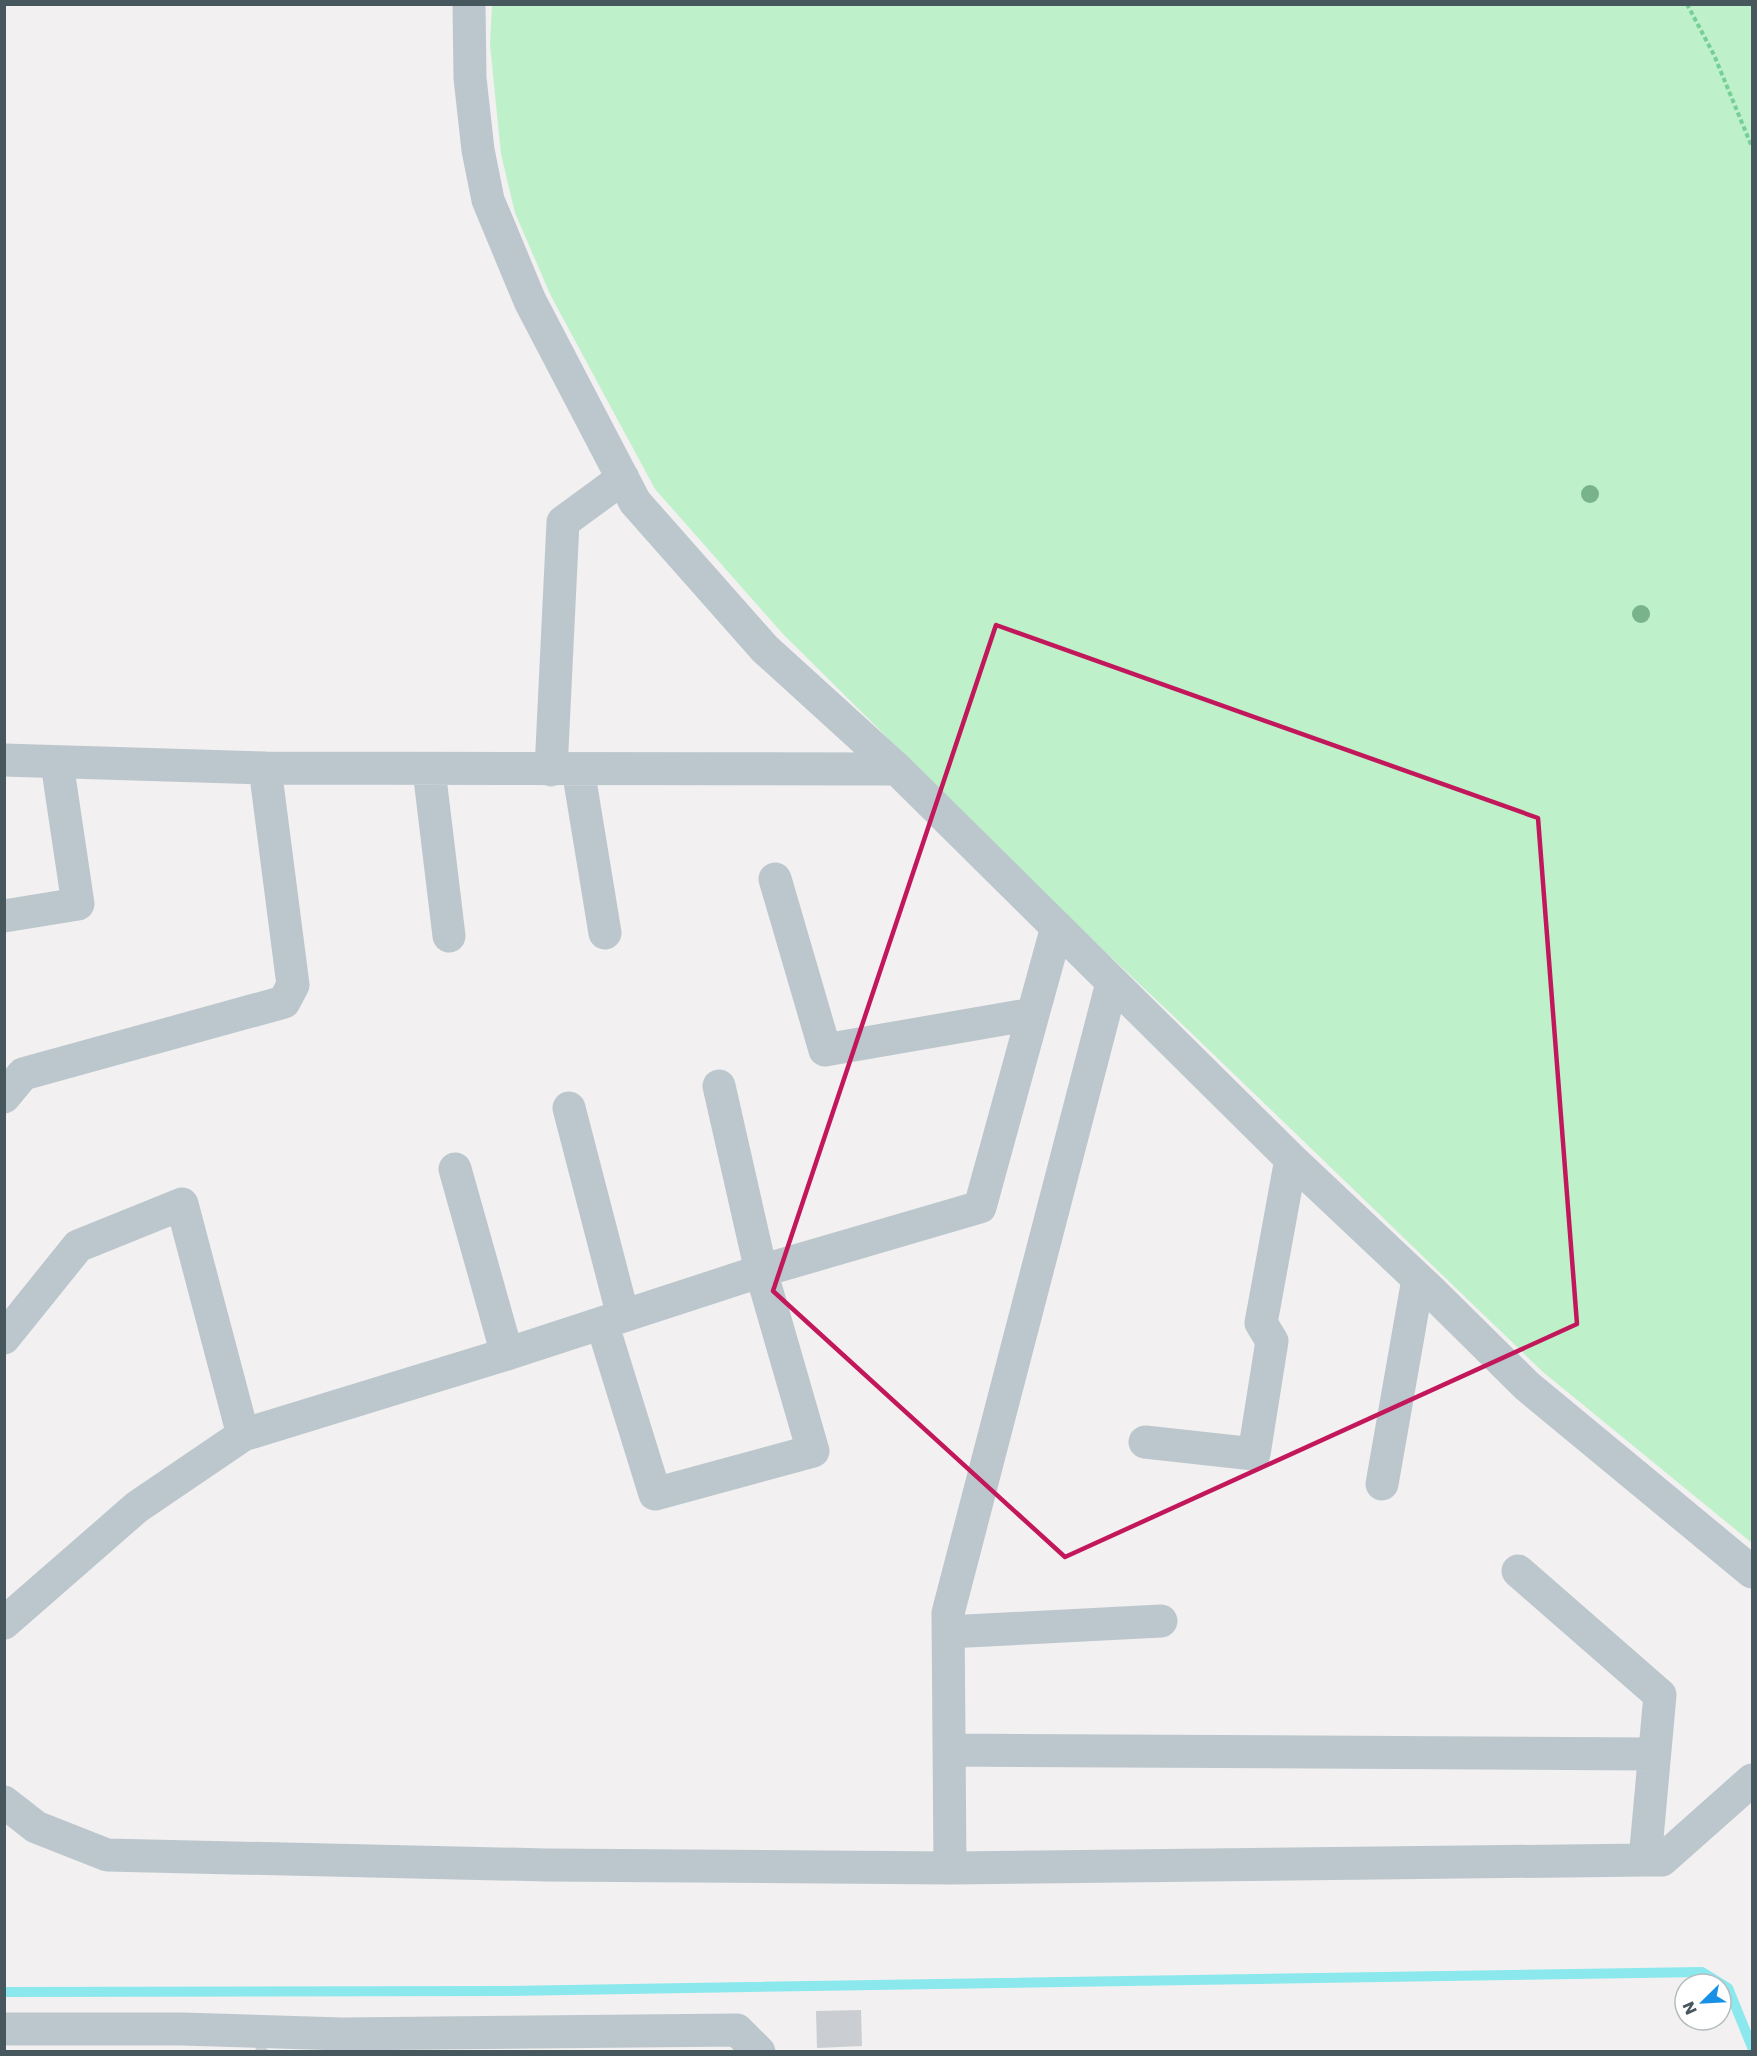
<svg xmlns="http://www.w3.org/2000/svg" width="1757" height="2056" viewBox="0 0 1757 2056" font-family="Poppins,sans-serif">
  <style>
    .green { fill: #bef0ca }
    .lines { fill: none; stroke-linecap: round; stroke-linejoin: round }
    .stream { stroke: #8be8ed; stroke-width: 10 }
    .building { fill: #caced2 }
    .path { stroke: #76cf95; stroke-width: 4; stroke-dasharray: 4.5 3; stroke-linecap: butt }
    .minor { stroke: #bbc7cd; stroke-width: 33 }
    .tree { fill: #79b38c }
    .marked { fill: none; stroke: #c2185b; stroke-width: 4.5; stroke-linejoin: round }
  </style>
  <rect width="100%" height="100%" fill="#f2f0f0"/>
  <path class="green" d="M492 5H1752V1543L1543 1372 1183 1025 1060 909 783 634 655 489 551 296 515 213 501 154 490 44Z"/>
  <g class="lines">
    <path class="stream" d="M4 1992 501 1991 1702 1972 1728 1988 1752 2047"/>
  </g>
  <path class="building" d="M861 2010 862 2046 817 2048 816 2011Z
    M261 2043 270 2052H253Z"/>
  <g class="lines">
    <path class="path" d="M1687 4 1714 55 1752 147"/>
    <path class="minor" d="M469 4 470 78 478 150 488 200 530 301 635 502 765 649 897 769 1291 1159 1431 1291 1527 1386 1752 1572
      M4 760 265 768 897 769
      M578 769 605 933
      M429 770 449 936
      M551 770 563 522 623 478
      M775 879 825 1050 1033 1014
      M4 916 78 904 57 763
      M4 1097 23 1074 284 1002 293 985 265 768
      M569 1108 623 1316
      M455 1169 507 1354
      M602 1323 655 1494 813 1451 761 1271 719 1086
      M4 1338 78 1246 182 1204 243 1435
      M1145 1442 1254 1454 1272 1341 1261 1323 1291 1159
      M1382 1484 1418 1279
      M1518 1571 1660 1695 1645 1860
      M4 1623 137 1507 243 1435 507 1354 761 1271 980 1207 1057 927
      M948 1632 1161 1621
      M949 1750 1654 1754
      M4 1802 36 1827 107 1855 547 1865 950 1868 1645 1860H1662L1752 1780
      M950 1868 948 1613 1112 983
      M4 2029H182L342 2034 737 2030 759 2052"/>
  </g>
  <g class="tree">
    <circle cx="1590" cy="494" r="9"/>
    <circle cx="1641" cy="614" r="9"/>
  </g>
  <path class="marked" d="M996 625 1538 818 1577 1324 1065 1557 773 1291Z"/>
  <rect width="1757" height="2056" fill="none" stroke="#47575e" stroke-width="12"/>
  <g transform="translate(1703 2002) rotate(246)"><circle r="28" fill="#ffffff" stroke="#b5bcbf" stroke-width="1.5"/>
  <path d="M0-4.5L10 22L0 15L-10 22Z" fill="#1790e5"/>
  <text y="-9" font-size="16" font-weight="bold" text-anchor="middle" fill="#47575e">N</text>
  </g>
</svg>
